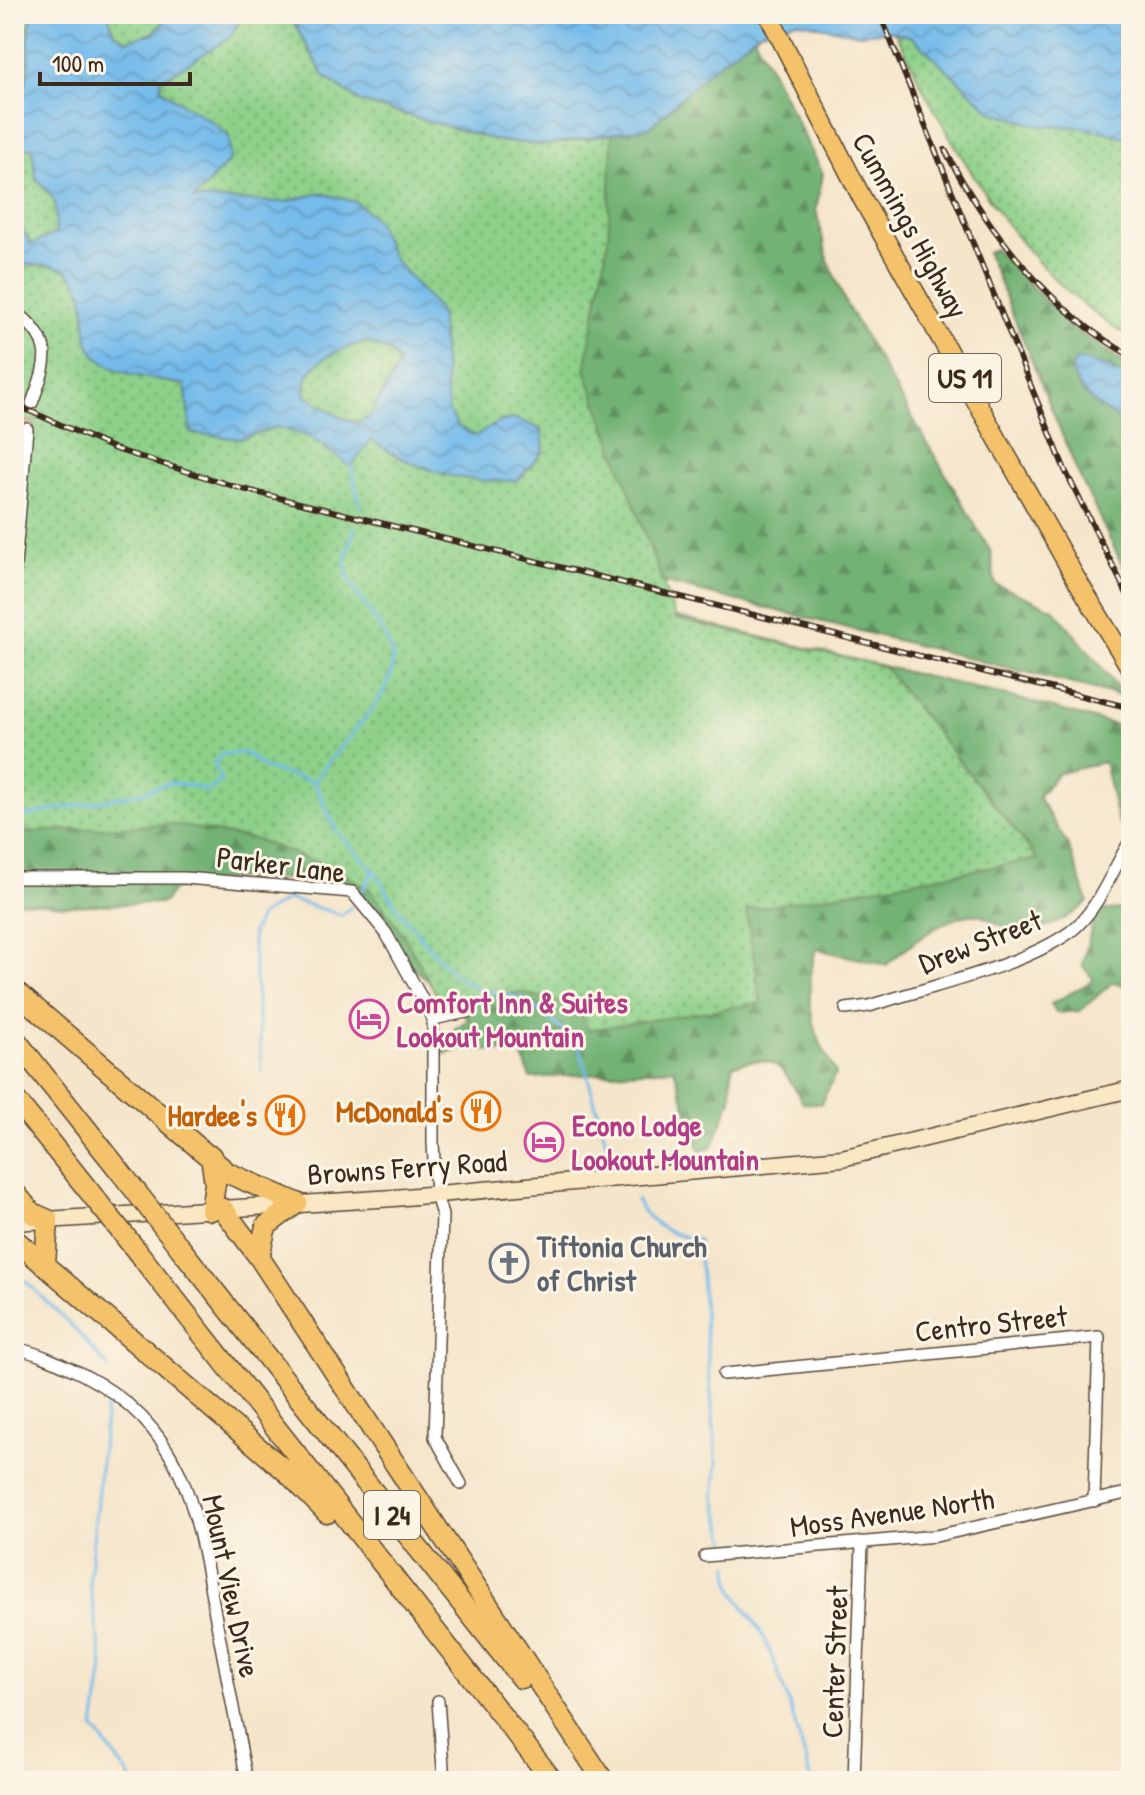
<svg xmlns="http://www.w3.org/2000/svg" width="1145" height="1795" viewBox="0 0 1145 1795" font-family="'Patrick Hand',sans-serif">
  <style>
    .forest { fill: url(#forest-firs); stroke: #566e4a; stroke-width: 2 }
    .park { fill: url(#park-dots); stroke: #647d54; stroke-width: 2 }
    .water { fill: url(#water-waves); stroke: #587284; stroke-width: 2; fill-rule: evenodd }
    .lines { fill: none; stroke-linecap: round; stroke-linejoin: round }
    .stream { stroke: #74bbeb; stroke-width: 3 }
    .street-tunnel { stroke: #d0c0a8; stroke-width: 11; stroke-dasharray: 11 5.5; stroke-linecap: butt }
    .street-casing { stroke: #574638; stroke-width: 14 }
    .secondary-casing { stroke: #574638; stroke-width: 19 }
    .primary-casing { stroke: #574638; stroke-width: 21 }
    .highway-casing { stroke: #574638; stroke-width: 23 }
    .street { stroke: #fff; stroke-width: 11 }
    .secondary { stroke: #fae7c3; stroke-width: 16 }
    .primary { stroke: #f3c26a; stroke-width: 18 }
    .highway { stroke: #f3c26a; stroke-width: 20 }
    .rail-casing { stroke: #3b2a1e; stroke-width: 6 }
    .rail { stroke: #fcf5e5; stroke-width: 3; stroke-dasharray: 9; stroke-linecap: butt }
    .highway-bridge-casing { stroke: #574638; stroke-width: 23; stroke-linecap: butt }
    .highway-bridge { stroke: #f3c26a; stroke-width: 20 }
    .labels { text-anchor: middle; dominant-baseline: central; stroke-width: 6; stroke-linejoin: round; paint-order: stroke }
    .shield { fill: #fcf5e5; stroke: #75675a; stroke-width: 2 }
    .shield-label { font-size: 28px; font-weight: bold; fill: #3b2a1e }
    .street-label { font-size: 30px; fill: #3b2a1e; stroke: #fcf5e5 }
    .hotel-label { font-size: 30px; font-weight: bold; fill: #b23c85; stroke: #fcf5e5; text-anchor: start }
    .food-label { font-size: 30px; font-weight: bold; fill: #c56008; stroke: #fcf5e5; text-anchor: end }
    .worship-label { font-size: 30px; font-weight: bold; fill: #5b616d; stroke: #fcf5e5; text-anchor: start }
  </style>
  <defs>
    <pattern id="forest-firs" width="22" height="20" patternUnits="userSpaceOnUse" patternTransform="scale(2)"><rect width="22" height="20" fill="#72b275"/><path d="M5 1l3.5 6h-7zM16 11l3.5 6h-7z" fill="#5f915f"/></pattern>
    <pattern id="park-dots" width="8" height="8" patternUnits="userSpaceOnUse" patternTransform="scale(2)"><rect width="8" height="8" fill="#8dd089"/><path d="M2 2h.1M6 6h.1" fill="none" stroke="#74a96f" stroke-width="1.8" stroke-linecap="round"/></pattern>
    <pattern id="water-waves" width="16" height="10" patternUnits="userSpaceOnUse" patternTransform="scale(2)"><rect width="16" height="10" fill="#74bbeb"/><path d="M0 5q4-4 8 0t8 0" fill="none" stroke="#6098be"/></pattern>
  </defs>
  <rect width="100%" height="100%" fill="#fcf5e5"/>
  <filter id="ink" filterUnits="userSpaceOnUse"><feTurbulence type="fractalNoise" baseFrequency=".0125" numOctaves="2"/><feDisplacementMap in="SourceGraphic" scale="16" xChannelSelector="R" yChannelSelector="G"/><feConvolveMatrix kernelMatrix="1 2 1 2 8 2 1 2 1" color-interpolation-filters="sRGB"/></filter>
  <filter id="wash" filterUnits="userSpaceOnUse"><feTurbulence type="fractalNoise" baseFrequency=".006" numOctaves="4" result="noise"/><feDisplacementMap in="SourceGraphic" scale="32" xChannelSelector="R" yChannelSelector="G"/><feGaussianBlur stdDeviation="1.8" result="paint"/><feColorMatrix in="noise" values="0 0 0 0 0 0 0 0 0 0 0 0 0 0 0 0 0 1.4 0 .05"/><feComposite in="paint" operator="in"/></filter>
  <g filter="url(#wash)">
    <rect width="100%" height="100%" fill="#f5e5ca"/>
    <path class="forest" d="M289 14 324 76 711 69 754 36 823 174 816 210 828 261 846 304 991 552 995 584 1054 609 1126 697 468 534 14 261 503 419Z
      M995 249 1072 328 1131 367V380L1103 365 1097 406 1131 426V583L1077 471 987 252Z
      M14 423 502 575 1008 696 1131 729 1130 818 1118 823 1104 762 1057 774 1038 797 1068 845 1088 902C1068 919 1041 934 1013 930 1001 928 990 917 978 915 949 912 907 947 886 965L816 949C803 997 810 1030 836 1073L821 1104 803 1103C783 1068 776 1051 732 1066L731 1099 712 1148 700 1151 674 1069 530 1078 522 1053 467 1049 445 1054 439 1049 446 1035 469 1019 410 964 374 910 354 888 318 879 231 878 174 889 163 903 66 906 14 901Z
      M1131 908V987L1113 982 1080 1011 1056 1013 1051 1004 1094 980 1082 965 1096 911Z"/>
    <path class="park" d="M14 14H289L324 76 361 102 499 141 547 145 612 134 608 242 585 370 676 619 883 666 1038 859 746 910 761 1003 588 1030 579 1007 520 992 441 1003 405 937 369 888 334 869 257 840 171 824 14 833Z
      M884 14H1131V338C1036 283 978 189 927 96 912 68 902 40 884 14Z"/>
    <path class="water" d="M33 14H108L114 32 127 41 153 33 171 14H245L228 39 161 80V88C182 108 209 115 229 137L230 160 194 199 284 202 321 193 356 202 375 219 393 258 440 312 448 410 458 426 476 436C505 418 511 412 542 431L544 451 518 480C464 485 415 470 371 440L351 467 311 437 277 427 240 439 191 433 185 385C157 379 118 377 97 357 76 337 97 295 68 272 55 261 30 269 14 261V213L31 245 56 233 55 201 36 177 32 147 14 153C14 121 21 107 27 77 32 55 24 41 33 14ZM366 342 391 352 399 364 369 417 357 423 340 417 306 396C299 363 339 349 366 342Z
      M289 14H1131V138L1080 127 1039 126 991 111 912 37 891 31 858 34 796 21 761 31 711 69 650 127 547 145 499 141 361 102 324 76Z
      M1077 359 1103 365 1131 380V426C1106 412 1079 398 1071 368Z"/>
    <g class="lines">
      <path class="stream" d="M351 466 361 508
        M314 782C332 751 386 704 392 671 398 637 359 605 348 576 342 561 350 543 355 528
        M14 818 135 794 170 783 195 786 207 792 221 780 214 763 222 754 245 753 265 768 314 782 337 832 374 870 399 911 443 963 460 979 479 989 524 999 578 1042 607 1146 615 1162
        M363 890 374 870
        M262 1072 252 933 261 915 288 899 342 915 351 907
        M636 1200C650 1226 671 1235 698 1240L717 1466 714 1495 729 1548
        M14 1270 72 1326 109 1368
        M106 1408 89 1581 103 1666 94 1728 133 1781
        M729 1565C728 1598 753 1613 765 1640 785 1685 798 1734 812 1781"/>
    </g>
  </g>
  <g filter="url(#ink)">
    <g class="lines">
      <path class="street-tunnel" d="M27 429 32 403"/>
      <defs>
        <path id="street" d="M20 315C56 345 46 364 32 403
          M14 577 27 429
          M14 878H185L352 892 386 933 433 1019V1143L436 1195 442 1215 435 1437 461 1484
          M846 1009 869 1006C927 987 1022 967 1070 932 1099 910 1112 869 1131 840
          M433 1019 471 1011
          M14 1348C39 1353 59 1363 82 1374 187 1428 197 1513 216 1619 226 1673 237 1727 247 1781
          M724 1374 1099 1337 1094 1501
          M705 1556 936 1536 1131 1492
          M438 1701 444 1781
          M854 1781 862 1544"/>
        <path id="secondary" d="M14 1222 394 1198 842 1158 1131 1089"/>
        <path id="primary" d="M768 14 862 198 1075 577 1131 669"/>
        <path id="highway" d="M14 990 228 1173 297 1203
          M14 1038 119 1170
          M14 1098 69 1166
          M211 1156 215 1184 211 1210
          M14 1192 32 1213 48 1220 45 1265
          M297 1203 266 1226 259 1257 603 1780
          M223 1209 259 1257
          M14 1239 288 1473 327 1513
          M181 1249 521 1678
          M140 1255 553 1781"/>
      </defs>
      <use href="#street" class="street-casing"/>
      <use href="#secondary" class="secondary-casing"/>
      <use href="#primary" class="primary-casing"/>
      <use href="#highway" class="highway-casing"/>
      <use href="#street" class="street"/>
      <use href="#secondary" class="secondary"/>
      <use href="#primary" class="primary"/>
      <use href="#highway" class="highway"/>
      <defs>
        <path id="rail" d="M880 14 1065 470 1131 602
          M945 150C987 230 1051 312 1131 356
          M14 404 115 449 243 489 1131 708"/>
      </defs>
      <use href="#rail" class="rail-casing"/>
      <use href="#rail" class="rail"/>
      <defs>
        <path id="highway-bridge" d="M69 1166 140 1255
          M119 1170 181 1249"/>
      </defs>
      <use href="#highway-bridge" class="highway-bridge-casing"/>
      <use href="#highway-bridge" class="highway-bridge"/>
    </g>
  </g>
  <defs>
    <symbol id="hotel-ring" viewBox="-11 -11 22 22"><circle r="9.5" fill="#fcf5e5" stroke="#d1479c" stroke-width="1.5"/><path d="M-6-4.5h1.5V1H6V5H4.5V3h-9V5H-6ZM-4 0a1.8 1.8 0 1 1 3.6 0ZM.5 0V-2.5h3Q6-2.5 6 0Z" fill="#d1479c"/></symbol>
    <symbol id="restaurant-ring" viewBox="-11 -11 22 22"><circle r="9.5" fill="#fcf5e5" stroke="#e8710a" stroke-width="1.5"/><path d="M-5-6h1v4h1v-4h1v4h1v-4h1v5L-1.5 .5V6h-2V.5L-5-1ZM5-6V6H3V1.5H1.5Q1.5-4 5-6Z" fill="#e8710a"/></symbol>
    <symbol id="church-ring" viewBox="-11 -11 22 22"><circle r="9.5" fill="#fcf5e5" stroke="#6b7280" stroke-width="1.5"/><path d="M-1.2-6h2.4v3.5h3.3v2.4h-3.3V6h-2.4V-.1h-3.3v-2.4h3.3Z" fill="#6b7280"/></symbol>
  </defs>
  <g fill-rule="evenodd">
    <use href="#hotel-ring" x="347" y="997" width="44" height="44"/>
    <use href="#restaurant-ring" x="459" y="1089" width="44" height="44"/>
    <use href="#restaurant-ring" x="263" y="1093" width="44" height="44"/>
    <use href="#hotel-ring" x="522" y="1120" width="44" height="44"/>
    <use href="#church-ring" x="487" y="1241" width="44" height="44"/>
  </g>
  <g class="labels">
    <g class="shield">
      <rect x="929" y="354" width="72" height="48" rx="6"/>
      <rect x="364" y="1491" width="56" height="48" rx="6"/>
    </g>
    <g class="shield-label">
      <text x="965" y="378">US 11</text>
      <text x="392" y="1515">I 24</text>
    </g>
    <g class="street-label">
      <text transform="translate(911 225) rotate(61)">Cummings Highway</text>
      <text transform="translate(281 864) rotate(7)">Parker Lane</text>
      <text transform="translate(980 941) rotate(-21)">Drew Street</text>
      <text transform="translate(407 1167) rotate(-4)">Browns Ferry Road</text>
      <text transform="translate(991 1323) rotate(-6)">Centro Street</text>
      <text transform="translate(892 1512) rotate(-8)">Moss Avenue North</text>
      <text transform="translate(232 1586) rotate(78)">Mount View Drive</text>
      <text transform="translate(834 1662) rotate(-88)">Center Street</text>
    </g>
    <g class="hotel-label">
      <text x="397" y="1002">Comfort Inn &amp; Suites<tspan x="397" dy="34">Lookout Mountain</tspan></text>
      <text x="572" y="1125">Econo Lodge<tspan x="572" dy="34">Lookout Mountain</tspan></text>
    </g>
    <g class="food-label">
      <text x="453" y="1111">McDonald's</text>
      <text x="257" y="1115">Hardee's</text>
    </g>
    <g class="worship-label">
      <text x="537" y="1246">Tiftonia Church<tspan x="537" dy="34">of Christ</tspan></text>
    </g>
  </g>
  <rect width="1145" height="1795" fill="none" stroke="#fcf5e5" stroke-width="48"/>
  <path d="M40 72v12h150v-12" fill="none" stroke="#3b2a1e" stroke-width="4"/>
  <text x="52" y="72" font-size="24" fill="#3b2a1e" stroke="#fcf5e5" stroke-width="6" paint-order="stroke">100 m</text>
</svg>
